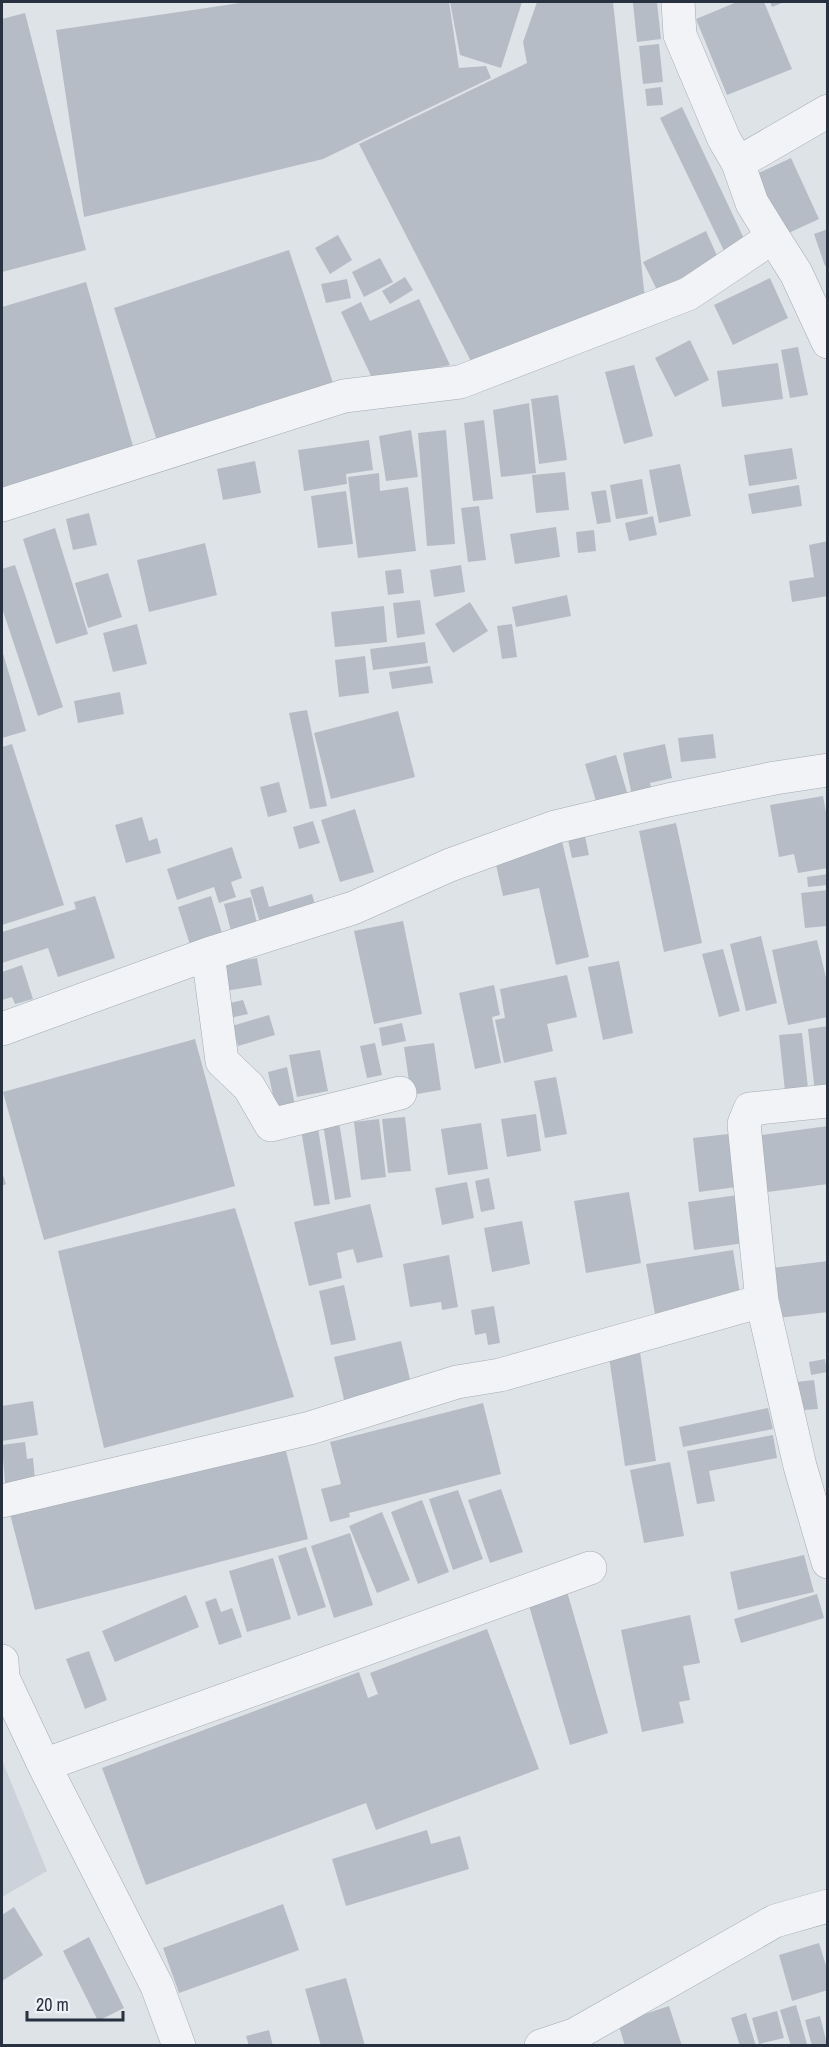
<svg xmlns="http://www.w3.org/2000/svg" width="829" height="2047" viewBox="0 0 829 2047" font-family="'Archivo Narrow',sans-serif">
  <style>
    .built { fill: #ccd2da }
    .building { fill: #b6bcc5 }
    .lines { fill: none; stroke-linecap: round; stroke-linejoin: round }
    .street-casing { stroke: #a3aab2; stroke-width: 34 }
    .street { stroke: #f1f3f6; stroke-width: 33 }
  </style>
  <rect width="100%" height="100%" fill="#dee3e8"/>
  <path class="built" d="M2 1760 47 1871 2 1897Z"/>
  <path class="building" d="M247 2H449L459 68 486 66 491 78 323 159 84 217 56 30Z
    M450 2H522L501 68 460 55Z
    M537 2H613L646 308 474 367 359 144 527 63 523 42Z
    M657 2 661 39 637 42 633 3Z
    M737 2H764L792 69 727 95 696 19Z
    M770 2H784L772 7Z
    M25 13 86 250 2 272V19Z
    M659 44 663 82 643 84 639 46Z
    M661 87 663 105 647 106 645 89Z
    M682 107 747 245 726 255 660 118Z
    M791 158 819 219 780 237 752 176Z
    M828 229V266H825L814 234Z
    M706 231 719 260 657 290 643 262Z
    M338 235 352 260 330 274 315 248Z
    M289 250 335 389 159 447 114 308Z
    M380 258 393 282 364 297 352 272Z
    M405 277 413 290 390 304 382 291Z
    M770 278 788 318 733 345 714 305Z
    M347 279 351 298 326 303 321 284Z
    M86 282 137 460 2 499V307Z
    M419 299 450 365 373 380 341 312 361 302 370 321Z
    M690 340 709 380 675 397 655 358Z
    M798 347 808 395 790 398 781 350Z
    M778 363 783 399 722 407 717 371Z
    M634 365 653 436 624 444 605 372Z
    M558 395 567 460 539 464 531 399Z
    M529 403 536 473 501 477 493 410Z
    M484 420 493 499 473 501 464 423Z
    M411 430 418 477 386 481 379 436Z
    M446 430 455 544 427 546 418 433Z
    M369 440 373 470 346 474 347 484 304 491 298 450Z
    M792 448 797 479 749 486 744 455Z
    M255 461 261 493 223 500 217 469Z
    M680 464 691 516 659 523 649 470Z
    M565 472 569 510 536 513 532 475Z
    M379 473 380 491 408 487 416 551 358 558 348 477Z
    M642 479 648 514 616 519 610 485Z
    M799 485 802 506 752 514 748 494Z
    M606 490 611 522 597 524 591 492Z
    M346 491 353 544 318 548 311 496Z
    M479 506 486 560 468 562 461 508Z
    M89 513 97 545 73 550 66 519Z
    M653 516 657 535 629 541 625 523Z
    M556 527 560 557 515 564 510 534Z
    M55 528 88 634 56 644 23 539Z
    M594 530 596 551 578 553 576 532Z
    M828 541V596L792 602 789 581 814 577 809 545Z
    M205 543 217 595 149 612 137 560Z
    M15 565 63 707 38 716 2 608V569Z
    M461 565 465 592 434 597 430 570Z
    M401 569 404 593 388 595 385 571Z
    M108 573 122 617 88 628 75 583Z
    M567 595 571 616 516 627 512 607Z
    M420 600 425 634 397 638 393 603Z
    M470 602 488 631 453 653 435 624Z
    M384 606 387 642 335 647 331 612Z
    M137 624 147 664 113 672 103 633Z
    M512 624 517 657 502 659 497 626Z
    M425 642 428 663 373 670 370 649Z
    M2 650 26 731 2 738Z
    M365 656 369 693 339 697 335 660Z
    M430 666 433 683 392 689 389 672Z
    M120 692 124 714 78 723 74 701Z
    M307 710 327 806 310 809 289 713Z
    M398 711 415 777 331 799 314 733Z
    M713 734 716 758 681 762 678 738Z
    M12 744 64 905 2 925V747Z
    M665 744 672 778 650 783 654 800 634 805 623 753Z
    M616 755 629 799 598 808 585 764Z
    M279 782 287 812 268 817 260 787Z
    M823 796 828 823V868L798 873 794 854 779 857 770 805Z
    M355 809 374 872 340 882 321 820Z
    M142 817 149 841 157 838 161 853 126 863 115 825Z
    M313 821 320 843 299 849 293 827Z
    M676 823 702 943 664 952 639 831Z
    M585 836 589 855 572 858 568 840Z
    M562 841 589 957 556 965 539 888 503 896 494 856Z
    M232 847 242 878 231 882 236 897 219 903 214 887 177 900 167 869Z
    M828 874V885L808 887 807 877Z
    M263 886 269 907 312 894 318 915 263 932 250 890Z
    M828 890V926L805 928 801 893Z
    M95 896 115 958 58 977 48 948 2 963V932L76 909 74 902Z
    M211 896 224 940 192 951 178 907Z
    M251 897 257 924 231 931 224 904Z
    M403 921 422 1014 374 1024 354 931Z
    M761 936 777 1003 746 1011 730 944Z
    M817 940 828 986V1017L788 1025 772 950Z
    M723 949 740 1011 719 1017 702 954Z
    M257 958 262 985 218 992 213 965Z
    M619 961 633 1033 603 1040 588 967Z
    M22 965 33 999 15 1004 12 997 2 1000V972Z
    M567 975 577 1017 547 1024 553 1051 504 1063 495 1020 505 1018 500 989Z
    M494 985 500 1015 492 1017 501 1063 475 1069 459 993Z
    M243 1000 248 1014 230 1018 226 1004Z
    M269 1015 275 1035 238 1046 232 1026Z
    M402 1023 406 1041 382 1046 379 1028Z
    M828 1026V1091L815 1093 808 1029Z
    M802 1033 808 1088 785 1091 779 1035Z
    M195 1039 235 1186 44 1240 3 1092Z
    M375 1043 382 1075 367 1078 360 1046Z
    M434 1043 441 1090 411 1095 404 1047Z
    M320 1050 328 1091 297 1097 289 1055Z
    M287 1067 296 1110 277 1114 268 1072Z
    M556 1077 567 1134 545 1138 534 1081Z
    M536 1114 541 1151 507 1157 501 1119Z
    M405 1117 411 1171 388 1173 382 1119Z
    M379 1119 386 1177 361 1180 354 1122Z
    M339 1122 351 1197 335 1200 323 1124Z
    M481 1123 488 1169 448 1175 441 1129Z
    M828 1126V1184L761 1193 754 1136Z
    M318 1128 330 1204 314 1206 301 1130Z
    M737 1133 744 1186 699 1192 693 1138Z
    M2 1172 6 1184 2 1186Z
    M489 1178 495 1209 481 1212 475 1181Z
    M467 1182 474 1218 442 1225 435 1188Z
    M629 1192 641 1263 586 1273 574 1201Z
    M745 1194 752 1242 694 1250 688 1202Z
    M370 1204 383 1257 357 1263 353 1249 337 1253 342 1278 309 1286 294 1222Z
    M235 1208 294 1397 104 1448 58 1251Z
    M522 1221 530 1264 492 1272 484 1228Z
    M733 1250 741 1300 655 1314 646 1264Z
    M449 1255 458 1307 442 1310 441 1302 410 1307 403 1264Z
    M828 1261V1312L770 1319 764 1269Z
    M344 1285 356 1340 331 1345 319 1291Z
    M494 1306 500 1343 488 1345 486 1333 475 1335 471 1310Z
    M401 1341 413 1392 346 1408 334 1357Z
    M640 1352 656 1461 625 1466 609 1357Z
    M825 1359 827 1372 811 1375 809 1362Z
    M814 1380 818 1409 791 1411 787 1383Z
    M33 1401 38 1435 2 1441V1406Z
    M483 1403 501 1474 349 1513 350 1517 330 1522 321 1489 341 1484 330 1442Z
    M768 1408 773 1429 683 1447 679 1427Z
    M773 1435 777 1458 709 1471 715 1501 697 1504 687 1451Z
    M25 1442 27 1459 33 1458 35 1480 6 1495 2 1445Z
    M284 1443 308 1539 35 1610 10 1514Z
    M670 1462 684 1536 644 1543 630 1470Z
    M501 1489 523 1552 490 1563 468 1500Z
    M458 1490 483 1559 453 1570 429 1499Z
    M422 1500 449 1572 418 1584 391 1512Z
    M382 1512 410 1580 377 1593 349 1526Z
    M350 1533 373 1605 334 1618 311 1546Z
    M306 1547 326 1607 298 1616 278 1556Z
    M804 1555 814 1592 738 1610 730 1572Z
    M273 1558 291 1619 247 1632 229 1571Z
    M566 1588 608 1733 570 1745 527 1599Z
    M817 1594 824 1618 741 1643 734 1619Z
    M186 1595 199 1627 115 1662 102 1631Z
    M216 1598 221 1612 232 1608 242 1637 219 1645 205 1602Z
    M690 1615 700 1663 683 1666 690 1700 679 1702 684 1723 642 1732 621 1630Z
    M487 1629 539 1769 376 1830 366 1803 146 1885 102 1768 359 1672 368 1698 378 1694 370 1673Z
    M89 1651 107 1700 85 1709 66 1659Z
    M427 1830 431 1844 460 1836 469 1869 346 1906 332 1859Z
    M283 1904 299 1950 179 1993 163 1948Z
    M14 1907 43 1955 2 1981V1915Z
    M89 1937 124 2008 98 2021 63 1951Z
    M819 1943 828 1972V1990L792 2001 779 1955Z
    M346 1978 365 2046H321L305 1989Z
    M796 2005 807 2044 791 2046 780 2010Z
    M669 2006 682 2046H625L618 2023Z
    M777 2011 784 2038 759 2044 752 2018Z
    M746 2013 756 2046H740L731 2018Z
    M820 2016 827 2044 812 2046 805 2020Z
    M269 2030 273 2046H249L246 2036Z"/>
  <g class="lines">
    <defs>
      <path id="street" d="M738 163 828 111
        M773 237 796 273 828 342
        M2 505 344 396 460 382 688 294 773 237 752 203 738 163 724 139 680 35 678 2
        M208 954 222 1061 249 1087 271 1125 400 1093
        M2 1029 208 954 353 908 450 865 555 827 668 800 775 778 828 770
        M828 1101 750 1109 744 1124 762 1301 800 1466 828 1562
        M2 1501 310 1428 457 1382 500 1375 762 1301
        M2 1661 3 1678 44 1765 157 1986 179 2046
        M44 1765 590 1568
        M541 2046 574 2035 775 1921 828 1906"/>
    </defs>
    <use href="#street" class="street-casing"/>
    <use href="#street" class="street"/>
  </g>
  <rect width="829" height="2047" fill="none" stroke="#27313f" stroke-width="6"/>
  <path d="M27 2011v9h96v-9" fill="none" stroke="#27313f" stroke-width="3"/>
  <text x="36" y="2011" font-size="18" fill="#27313f" stroke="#eef1f6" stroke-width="4.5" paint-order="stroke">20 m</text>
</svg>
